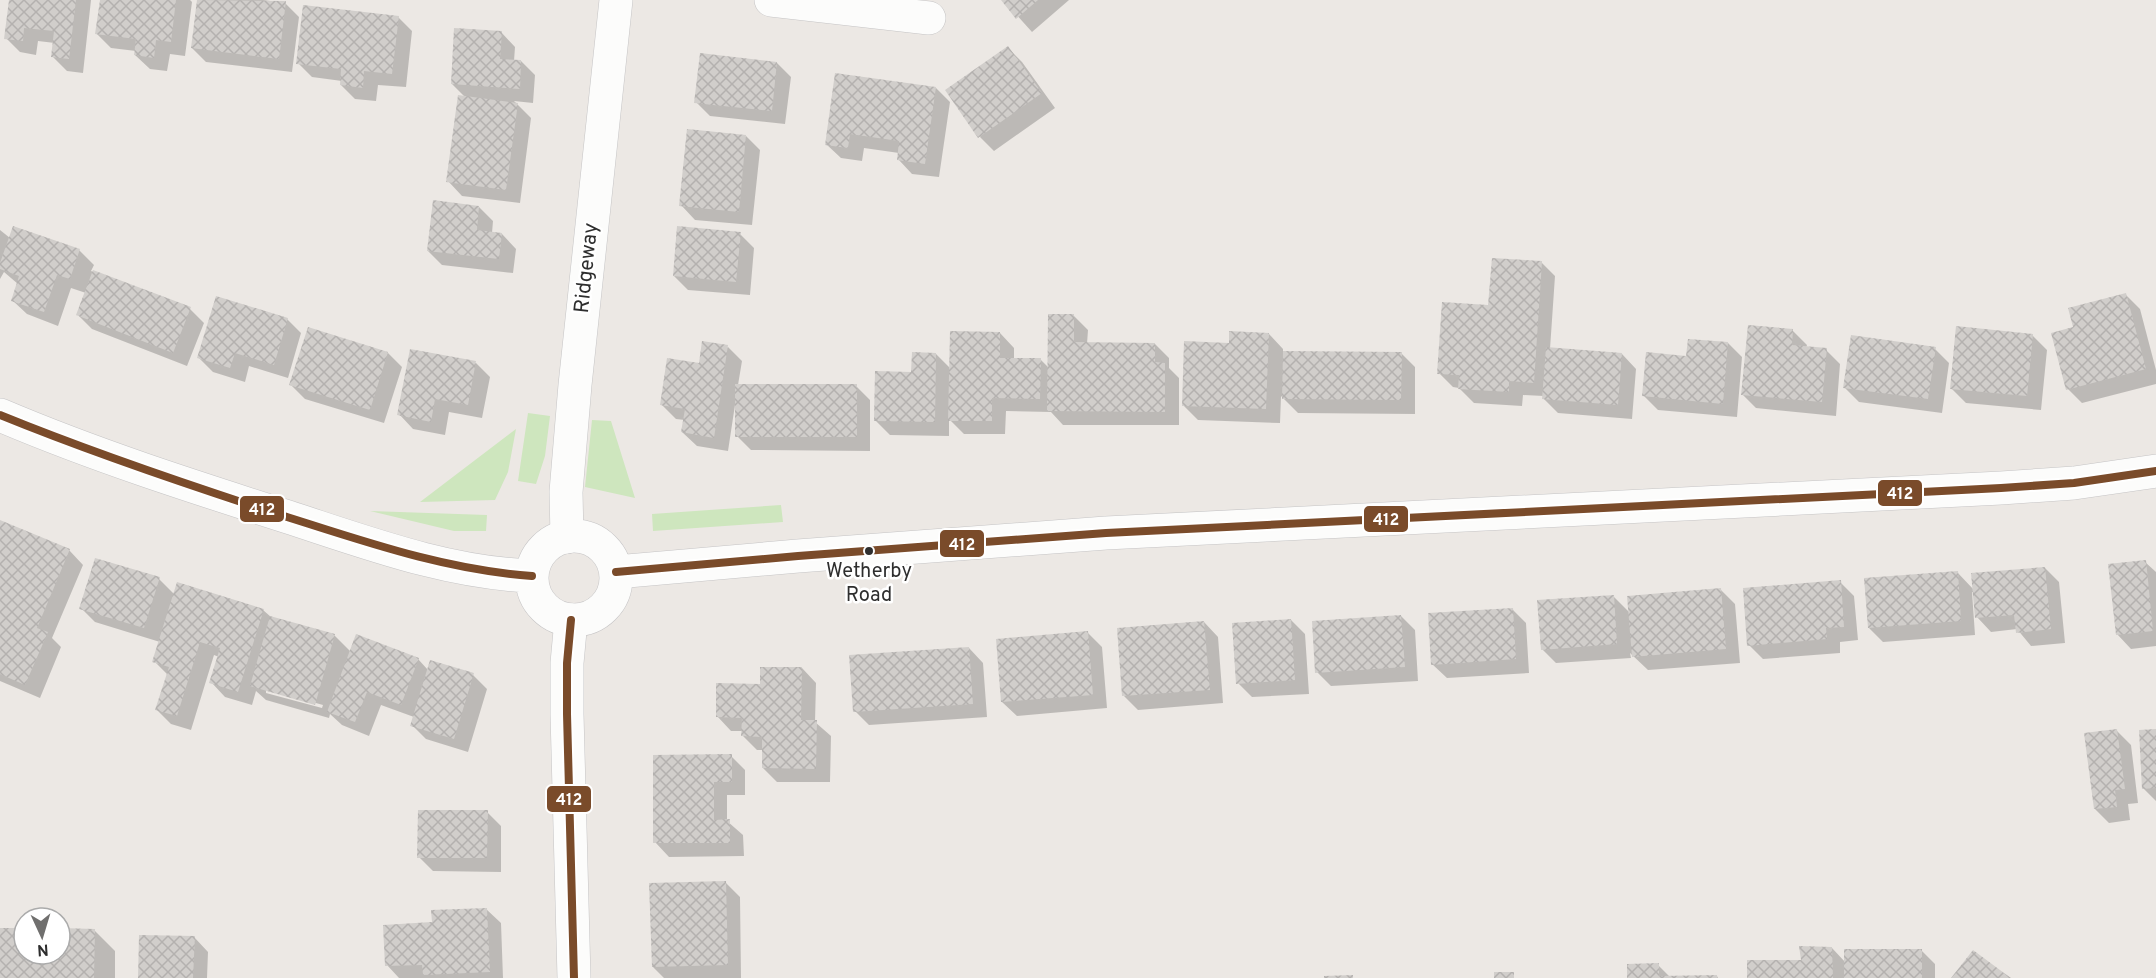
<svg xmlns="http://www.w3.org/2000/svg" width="2156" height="978" viewBox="0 0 2156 978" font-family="Overpass,sans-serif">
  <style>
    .grass { fill: #cee6be }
    .shadow { fill: #0003; fill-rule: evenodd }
    .building { fill: url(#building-cross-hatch) }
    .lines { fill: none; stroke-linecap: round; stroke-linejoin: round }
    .minor-casing { stroke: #c5c4c5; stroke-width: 34 }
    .tertiary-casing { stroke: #c5c4c5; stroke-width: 34 }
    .secondary-casing { stroke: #c5c4c5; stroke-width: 34 }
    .minor { stroke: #fcfcfb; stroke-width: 33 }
    .tertiary { stroke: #fcfcfb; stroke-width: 33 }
    .secondary { stroke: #fcfcfb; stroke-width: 33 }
    .bus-1-casing { stroke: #fff; stroke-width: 12 }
    .bus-1 { stroke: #7a4b2a; stroke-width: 8 }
    .bus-dot { fill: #2e2e2e; stroke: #fff; stroke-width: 2 }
    .labels { text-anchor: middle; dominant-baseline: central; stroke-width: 5; stroke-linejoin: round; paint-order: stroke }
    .bus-label { font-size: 20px; fill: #2e2e2e; stroke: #fff }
    .street-label { font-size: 21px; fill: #2e2e2e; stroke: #fff }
    .line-badge { stroke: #fff; stroke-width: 2 }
    .badge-label { font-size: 16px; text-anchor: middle; font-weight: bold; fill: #fff }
  </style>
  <defs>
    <pattern id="building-cross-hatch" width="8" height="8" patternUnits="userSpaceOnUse" patternTransform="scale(1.5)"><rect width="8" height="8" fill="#d1cecb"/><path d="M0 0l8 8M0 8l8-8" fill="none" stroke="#b4b1af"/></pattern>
  </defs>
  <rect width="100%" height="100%" fill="#ece8e4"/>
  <path class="grass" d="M528 413 550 416 545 456 536 484 518 481Z
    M592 420 611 421 635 498 585 487Z
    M516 429 508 472 495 500 420 502Z
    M781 505 783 522 653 531 652 514Z
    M370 511 487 515 486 531H454Z"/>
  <path class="shadow" d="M11 0H91L83 73 67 71 53 57 55 43 38 41 36 55 20 52 6 38Z
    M101 0H190L192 2 185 56 170 54 167 71 150 69 135 55 136 51 111 48 97 34Z
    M198 0H263L285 3 299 17 292 72 206 62 192 48Z
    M1003 0H1069L1032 32Z
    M398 17 412 31 406 87 378 85 376 101 355 99 341 85 342 81 312 77 298 63Z
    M501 32 515 47 514 61H521L535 75 533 103 514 101 531 118 520 203 462 196 448 181 465 97 452 84Z
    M1008 48 1022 62 1055 108 994 151 980 137Z
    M777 63 791 77 785 124 710 116 696 102Z
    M936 88 950 102 939 177 912 174 898 159 899 153 864 148 862 161 841 158 826 144Z
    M746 136 760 150 752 225 695 220 681 205Z
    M479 207 493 221 492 233 502 234 516 249 513 273 442 265 428 251Z
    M0 230 10 238 79 250 94 265 91 271 190 309 204 323 187 366 92 329 78 315 86 293 71 288 58 326 27 314 12 300 18 284 4 272 0 279Z
    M740 234 754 248 750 295 688 290 674 276Z
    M1541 262 1555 276 1550 349 1622 354 1636 369 1632 419 1558 413 1543 398 1544 396 1523 395 1522 406 1474 403 1459 388 1453 387 1439 373 1490 306Z
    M2126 295 2140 309 2156 370V384L2082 403 2068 389 2075 328Z
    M1073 315 1088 330 1087 344H1155L1169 358V368L1179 378V425H1063L1051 412 1006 411 1005 434H964L949 419V436L890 435 876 421 913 374 936 354 951 369 1000 333 1014 348V359H1040L1049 368Z
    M287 319 301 333 288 378 249 366 245 382 213 372 199 358Z
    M1792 330 1807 345 1806 348 1826 350 1840 364 1836 416 1756 408 1742 394Z
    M1269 334 1283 349V352L1401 353 1415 367V414L1298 413 1281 396 1280 423 1198 420 1184 406 1230 344Z
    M2032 335 2047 350 2041 410 1966 403 1951 388Z
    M1728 343 1742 357 1737 417 1658 410 1644 396Z
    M728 347 742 361 738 385 856 386 870 400V451L751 450 737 436V405H735L728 451 697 446 682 432 685 420 676 419 661 404Z
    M1935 349 1949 363 1942 413 1859 402 1845 388Z
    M388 353 402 367 384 423 305 399 291 385Z
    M476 363 490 377 482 418 449 412 445 435 413 429 399 414Z
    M0 521 69 550 83 565 52 638 61 647 40 698 0 681Z
    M2145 562 2156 572V646L2131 649 2117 634Z
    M2045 568 2059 582 2065 643 2031 646 2017 629 1991 632 1977 617 1974 592H1972L1975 635 1883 642 1869 628 1957 572 1974 590Z
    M159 579 175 595 263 610 271 617 335 636 351 652 418 659 428 670 473 675 487 689 468 752 426 739 412 725 414 717 381 705 369 736 342 725 330 714 329 718 266 700 256 691 252 705 225 697 211 682 219 657 214 655 191 730 171 724 157 710 168 675 154 661 160 642 95 622 81 608ZM266 689 323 705 322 708 266 693Z
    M1840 582 1854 596 1858 640 1840 642V653L1763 659 1749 645Z
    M1720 589 1735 604 1740 663 1648 670 1630 653 1631 658 1556 663 1542 649 1613 596 1630 613Z
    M1512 609 1526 623 1529 673 1447 678 1432 664Z
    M1401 616 1415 630 1418 681 1331 686 1317 672Z
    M1291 620 1305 634 1309 694 1252 697 1238 683Z
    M1204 622 1218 637 1223 703 1138 710 1124 696Z
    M1087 632 1102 647 1107 708 1017 716 1002 702Z
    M969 648 983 663 987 717 869 725 855 711Z
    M802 668 816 683 815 722 831 736 830 782H777L763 768 764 750H757L743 736V731H731L717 716 761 685Z
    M2117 731 2131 745 2138 803 2128 804 2130 820 2109 823 2095 809Z
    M2156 731V801L2144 789Z
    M731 756 745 770V795H727V821L743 835 744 856 669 857 655 842Z
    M487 812 501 826V872L433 871 419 857Z
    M726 883 740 897 741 978H664L653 967Z
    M486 909 501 923 503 978H399L387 965 433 924Z
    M0 929H24V954H60V930H94L115 951V978H0Z
    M194 937 208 952 207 978H139Z
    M1832 948 1846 963 1921 950 1935 964V978H1748L1802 962Z
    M1658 965 1670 977 1717 976 1718 978H1629Z"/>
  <path class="building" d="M9 0H76L69 59 51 57 54 31 24 28 23 41 4 39Z
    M100 0H176L171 42 156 40 154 58 134 55 136 39 95 34Z
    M197 0 286 1 279 59 191 48Z
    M1001 0H1038L1016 19Z
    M303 5 399 16 392 74 364 71 363 88 340 85 341 69 296 64Z
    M454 28 502 31 500 59 521 60 520 89 451 84Z
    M1008 46 1042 93 978 138 945 90Z
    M700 53 777 62 772 111 694 103Z
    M835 73 936 87 925 164 897 160 899 141 850 134 848 148 825 145Z
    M458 95 518 103 506 190 446 182Z
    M687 129 746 135 739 212 679 206Z
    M433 200 479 206 477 230 502 233 499 259 427 251Z
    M13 226 80 249 70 279 57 275 44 312 11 301 19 276 0 269V263Z
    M677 226 741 232 736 282 673 276Z
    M1492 258 1542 261 1534 383 1509 381V392L1458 389 1459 375 1437 374 1442 302 1488 305Z
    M93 270 191 307 173 353 76 315Z
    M2126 293 2146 369 2066 390 2051 333 2073 327 2068 308Z
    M216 296 288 318 274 365 235 353 230 368 197 358Z
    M1048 314H1074V342L1155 343V362L1165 363V412L1047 411Z
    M1748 325 1793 329 1792 345 1827 348 1822 402 1741 395Z
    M1956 326 2033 334 2027 396 1950 389Z
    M308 327 388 352 370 410 289 385Z
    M950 331 1000 332V358H1041L1040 399 992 398V421H948Z
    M1229 331 1269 333 1266 409 1182 406 1184 341 1229 343Z
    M1851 335 1936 347 1928 399 1843 388Z
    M1688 339 1728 342 1723 404 1642 396 1646 352 1686 356Z
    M702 341 728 345 714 438 681 432 685 409 660 405 667 358 699 363Z
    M1546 347 1622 353 1618 405 1542 399Z
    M410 349 476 361 468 405 435 399 431 422 397 415Z
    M1283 351 1402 352 1401 400 1282 399Z
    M912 352 936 353 935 422 874 421 875 371 911 372Z
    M735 384H857V437H735Z
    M0 520 70 549 37 628 48 632 25 685 0 674Z
    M95 558 160 577 144 628 79 609Z
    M2146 560 2153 631 2116 635 2108 564Z
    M2045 567 2051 629 2016 633 2014 615 1975 618 1971 573Z
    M1958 571 1961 621 1868 628 1864 578Z
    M1841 580 1844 627 1826 628 1827 639 1747 646 1743 588Z
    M177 582 264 609 238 692 209 683 220 648 200 642 177 716 155 710 169 667 152 662Z
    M1721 588 1726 649 1632 657 1627 596Z
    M1614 595 1617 644 1541 650 1537 600Z
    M1513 608 1516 659 1431 665 1428 613Z
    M1401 615 1405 667 1315 673 1312 621Z
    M270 616 335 634 315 705 250 686Z
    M1291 619 1295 680 1236 684 1232 623Z
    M1204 621 1210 690 1122 696 1117 628Z
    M1088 631 1093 695 1001 702 996 639Z
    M356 634 419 658 401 705 367 692 355 722 327 712Z
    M969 647 973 704 853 712 849 655Z
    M430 660 474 673 454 739 410 726Z
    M760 667H802L801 720H817L816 769 762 768V737L741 736 742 718 716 717V683L760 684Z
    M2117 729 2125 789 2115 790 2117 807 2094 809 2084 733Z
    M2156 729V788L2142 789 2139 730Z
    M732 754V782H714V820L730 819V843H653V755Z
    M418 810H488L487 858H417Z
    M726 881 728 965 652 967 649 883Z
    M487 908 490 972 423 975 422 965 385 966 383 925 432 922 431 910Z
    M0 928H24V954H60V928L95 929 94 978H0Z
    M139 935 195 936 193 978H138Z
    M1799 946 1832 947 1833 978H1747V960H1801Z
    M1844 949H1922V978H1844Z
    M1973 950 2004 973 2011 978H1951Z
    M1659 963V976L1717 975V978H1627V964Z
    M1494 972H1514V978H1494Z
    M1353 975V978H1324V976Z"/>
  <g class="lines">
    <defs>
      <path id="minor" d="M771 0 929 18"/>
      <path id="tertiary" d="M567 537 566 492 575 385 616 0
        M571 620 567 663V714L574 978"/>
      <path id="secondary" d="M0 415C94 455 191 486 288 517 368 543 448 573 532 576
        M532 578a42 42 0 1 1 84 0a42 42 0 1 1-84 0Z
        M616 572 798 556 1106 533 2001 488 2074 483 2156 471"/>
    </defs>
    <use href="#minor" class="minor-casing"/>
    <use href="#tertiary" class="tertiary-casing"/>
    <use href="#secondary" class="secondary-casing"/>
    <use href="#minor" class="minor"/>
    <use href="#tertiary" class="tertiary"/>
    <use href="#secondary" class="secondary"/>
    <defs>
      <path id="bus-1" d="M0 415C93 453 188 485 284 516 366 542 446 570 532 576
        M616 572 798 556 1106 533 2001 488 2074 483 2156 471
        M571 620 567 663V714L574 978"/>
    </defs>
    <use href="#bus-1" class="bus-1-casing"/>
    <use href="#bus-1" class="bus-1"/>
  </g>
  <circle class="bus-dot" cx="869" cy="551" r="5"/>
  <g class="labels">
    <g class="bus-label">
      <text x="869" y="572">Wetherby<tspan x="869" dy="24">Road</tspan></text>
    </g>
    <g class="street-label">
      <text transform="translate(587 268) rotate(-84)">Ridgeway</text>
    </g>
  </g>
  <g class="line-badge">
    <rect x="1877" y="479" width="46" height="28" rx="6" fill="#7a4b2a"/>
    <rect x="239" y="495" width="46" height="28" rx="6" fill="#7a4b2a"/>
    <rect x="1363" y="505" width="46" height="28" rx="6" fill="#7a4b2a"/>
    <rect x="939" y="529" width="46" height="29" rx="6" fill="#7a4b2a"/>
    <rect x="546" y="785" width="46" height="28" rx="6" fill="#7a4b2a"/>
  </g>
  <g class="badge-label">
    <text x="1900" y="499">412</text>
    <text x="262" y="515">412</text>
    <text x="1386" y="525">412</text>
    <text x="962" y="550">412</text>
    <text x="569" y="805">412</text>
  </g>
  <g transform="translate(42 936) rotate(176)"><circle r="28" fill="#ffffff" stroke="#ababab" stroke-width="1.5"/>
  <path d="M0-4.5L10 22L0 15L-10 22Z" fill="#706f6e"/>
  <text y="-9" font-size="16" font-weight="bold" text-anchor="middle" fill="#2e2e2e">N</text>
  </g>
</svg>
